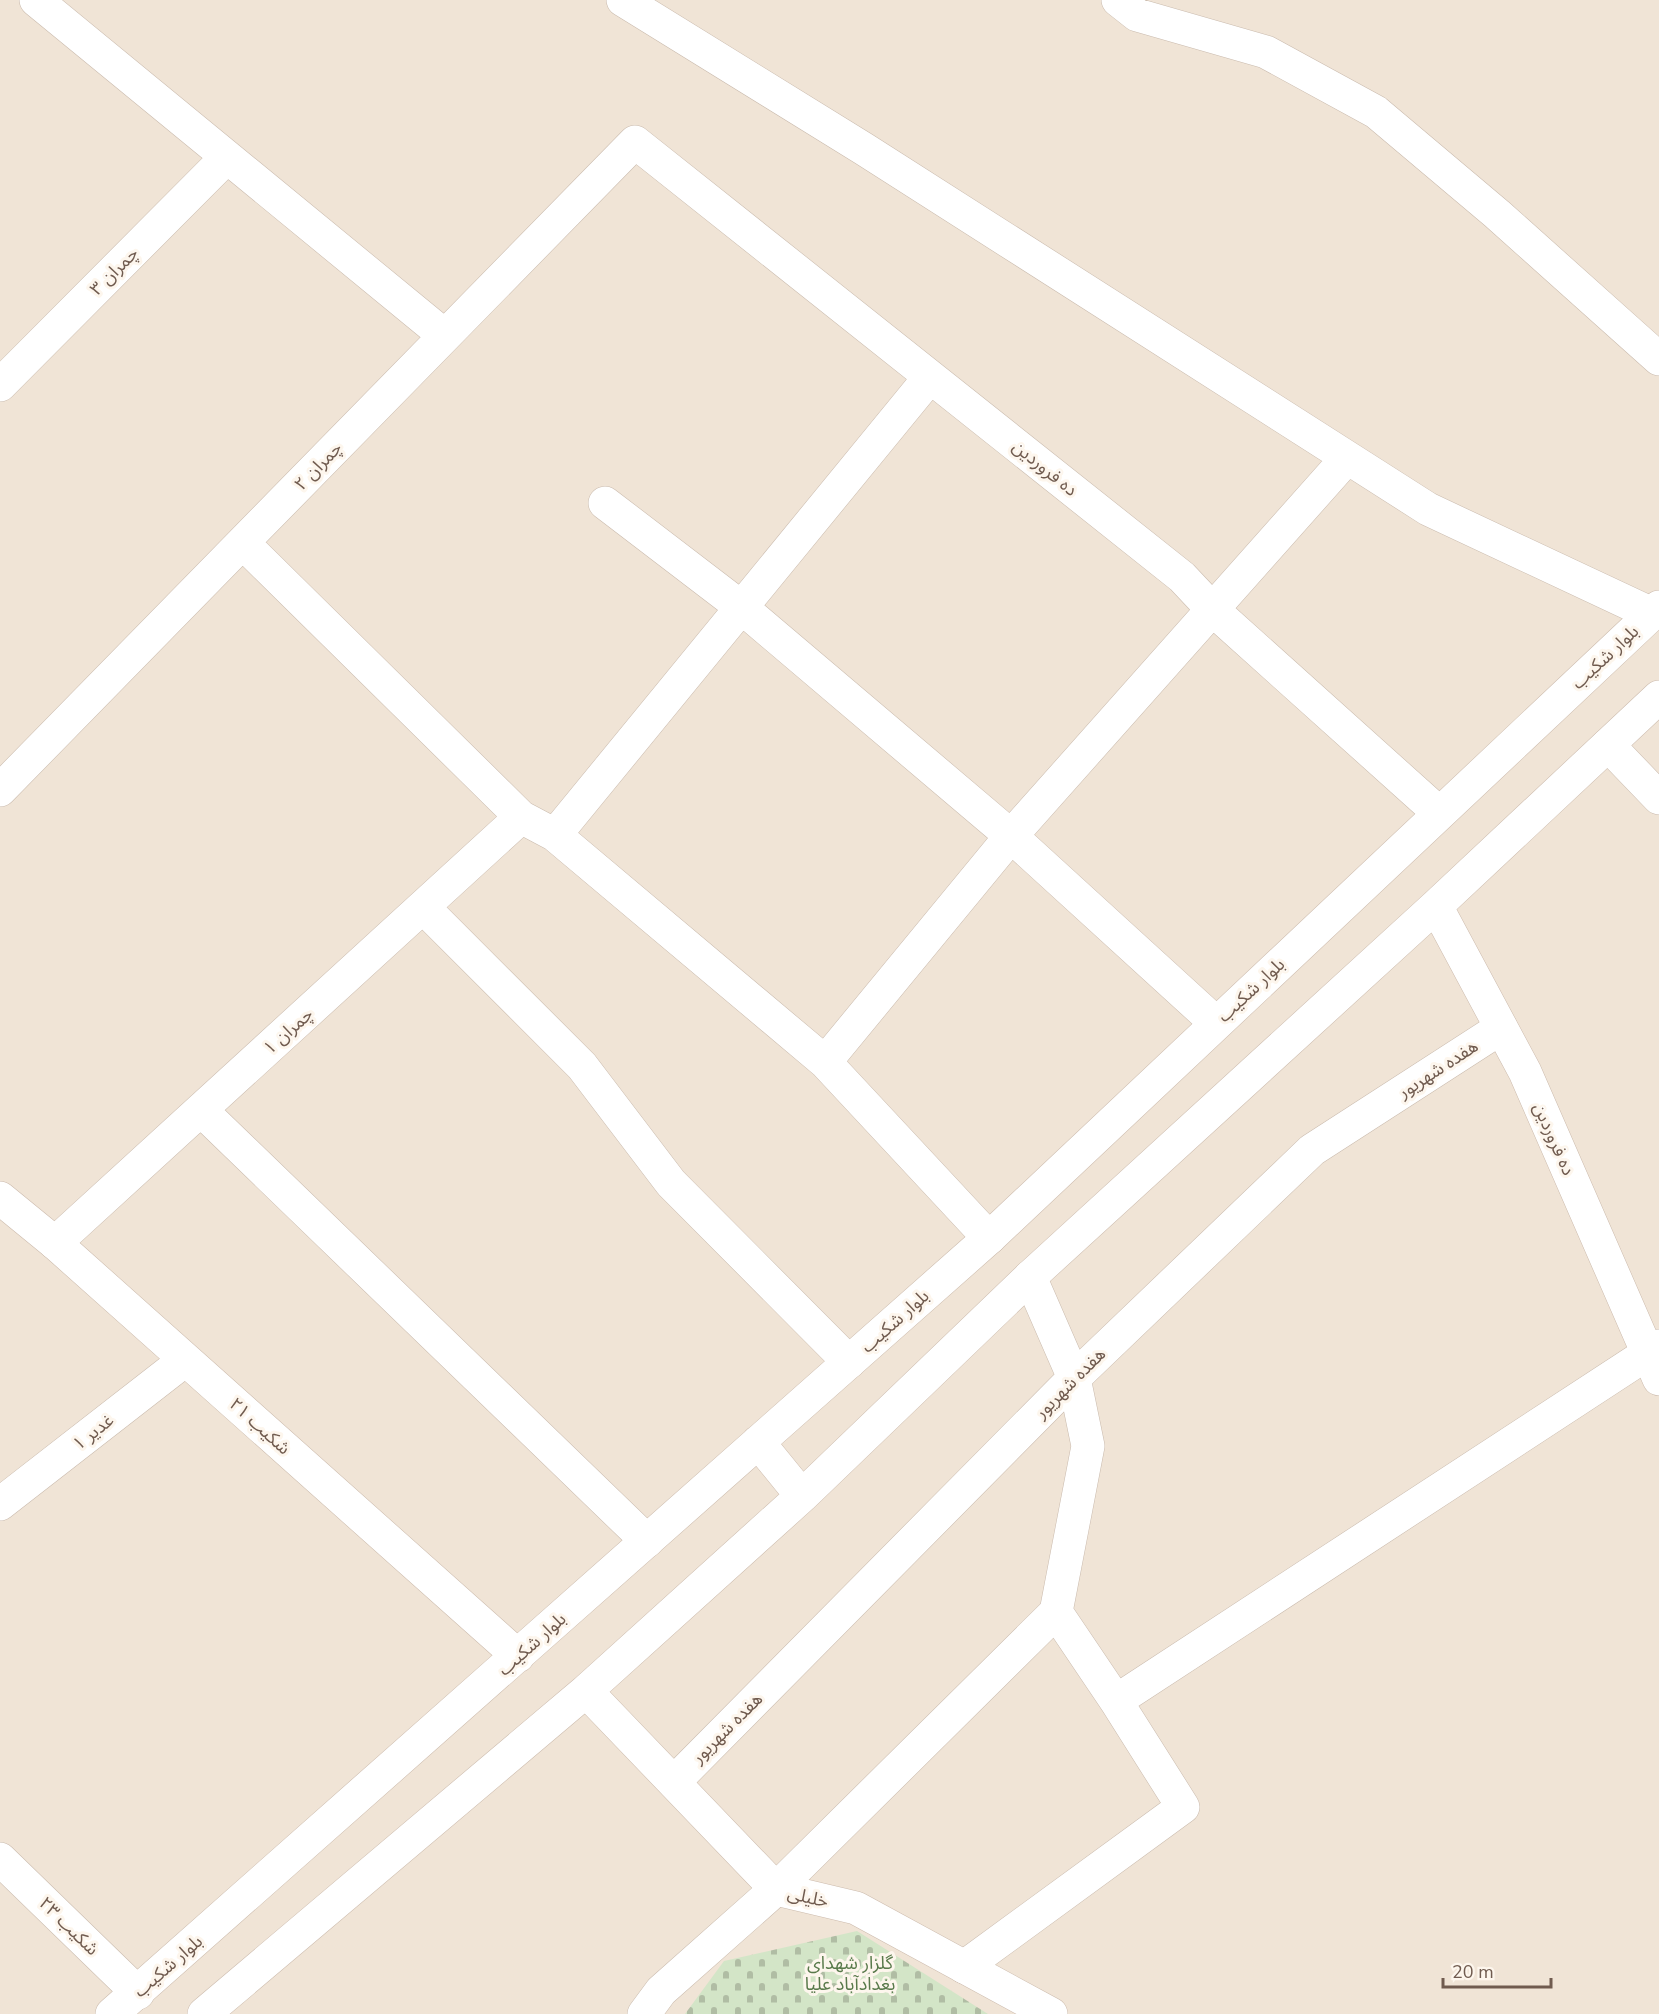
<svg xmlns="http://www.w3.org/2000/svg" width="1659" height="2014" viewBox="0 0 1659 2014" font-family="'Nunito Sans','Noto Sans Arabic',sans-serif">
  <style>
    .residential { fill: #f0e4d6 }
    .cemetery { fill: url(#cemetery-stones) }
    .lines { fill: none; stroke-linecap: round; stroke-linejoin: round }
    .street-casing { stroke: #cabbae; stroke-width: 34 }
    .secondary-casing { stroke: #ccbbad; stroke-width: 34 }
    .street { stroke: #fff; stroke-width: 33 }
    .secondary { stroke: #fff; stroke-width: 33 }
    .labels { text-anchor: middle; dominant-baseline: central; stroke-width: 6; stroke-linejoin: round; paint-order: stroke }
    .street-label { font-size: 18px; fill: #705b4f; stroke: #fdf6ed }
    .park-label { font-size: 18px; fill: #597a4b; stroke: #fdf6ed }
  </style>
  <defs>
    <pattern id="cemetery-stones" width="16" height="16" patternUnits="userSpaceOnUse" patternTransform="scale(1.5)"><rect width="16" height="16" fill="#d3e5c7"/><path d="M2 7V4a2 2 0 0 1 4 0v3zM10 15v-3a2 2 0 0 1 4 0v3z" fill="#b0bda4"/></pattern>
  </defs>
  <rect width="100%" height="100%" fill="#f9f2e7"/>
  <path class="residential" d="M0 0H1659V2014H0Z"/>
  <path class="cemetery" d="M857 1931 988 2014H685L724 1961Z"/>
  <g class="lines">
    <defs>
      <path id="street" d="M36 0 445 336
        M623 0 864 149 1428 509 1652 614
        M1118 0 1137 15 1266 52 1376 112 1497 214 1659 359
        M0 385 227 157
        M605 503 741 607 1011 836 1216 1023
        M243 543 521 817 555 835 825 1062 989 1238
        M1608 745 1659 798
        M0 790 635 142 1182 577 1213 610 1439 813
        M555 835 930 377
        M423 907 582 1066 671 1183 849 1362
        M825 1062 1011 836 1347 458
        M201 1110 647 1541
        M55 1243 521 817
        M0 1504 185 1360
        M1056 1612 1116 1701
        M674 1782 1074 1378 1312 1150 1501 1028
        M0 1859 138 1993
        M964 1967 1183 1807 1116 1701 1659 1346
        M644 2014 661 1991 776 1889 1056 1612 1088 1446 1074 1378 1030 1277"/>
      <path id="secondary" d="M1436 906 1525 1072 1659 1379
        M0 1198 55 1243 518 1656
        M758 1442 802 1496
        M586 1691 776 1889 856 1908 1051 2014
        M112 2014 989 1238 1659 607
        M204 2014 586 1691 802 1496 1030 1277 1436 906 1659 697"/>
    </defs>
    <use href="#street" class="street-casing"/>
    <use href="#secondary" class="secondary-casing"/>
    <use href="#street" class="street"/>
    <use href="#secondary" class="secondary"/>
  </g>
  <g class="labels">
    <g class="street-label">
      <text transform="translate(114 271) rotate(-45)">چمران ۳</text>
      <text transform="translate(318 466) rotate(-46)">چمران ۲</text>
      <text transform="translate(1045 468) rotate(39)">ده فروردین</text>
      <text transform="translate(1605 657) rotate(-43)">بلوار شکیب</text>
      <text transform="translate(1251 990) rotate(-43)">بلوار شکیب</text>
      <text transform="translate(288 1031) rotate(-42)">چمران ۱</text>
      <text transform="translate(1438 1069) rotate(-33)">هفده شهریور</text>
      <text transform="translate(1554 1139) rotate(66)">ده فروردین</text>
      <text transform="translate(895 1321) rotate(-42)">بلوار شکیب</text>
      <text transform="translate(1070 1383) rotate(-45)">هفده شهریور</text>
      <text transform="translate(260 1426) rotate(42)">شکیب ۲۱</text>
      <text transform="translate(93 1432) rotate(-38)">غدیر ۱</text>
      <text transform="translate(532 1644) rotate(-42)">بلوار شکیب</text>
      <text transform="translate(727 1728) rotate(-45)">هفده شهریور</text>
      <text transform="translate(808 1897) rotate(13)">خلیلی</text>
      <text transform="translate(69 1926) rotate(44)">شکیب ۲۳</text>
      <text transform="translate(168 1966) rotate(-41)">بلوار شکیب</text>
    </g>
    <g class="park-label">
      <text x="850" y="1963">گلزار شهدای<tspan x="850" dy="21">بغدادآباد علیا</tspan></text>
    </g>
  </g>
  <path d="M1443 1978v9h108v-9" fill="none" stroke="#705b4f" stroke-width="3"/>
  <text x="1452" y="1978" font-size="18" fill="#705b4f" stroke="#fdf6ed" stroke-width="4.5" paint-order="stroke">20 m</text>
</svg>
